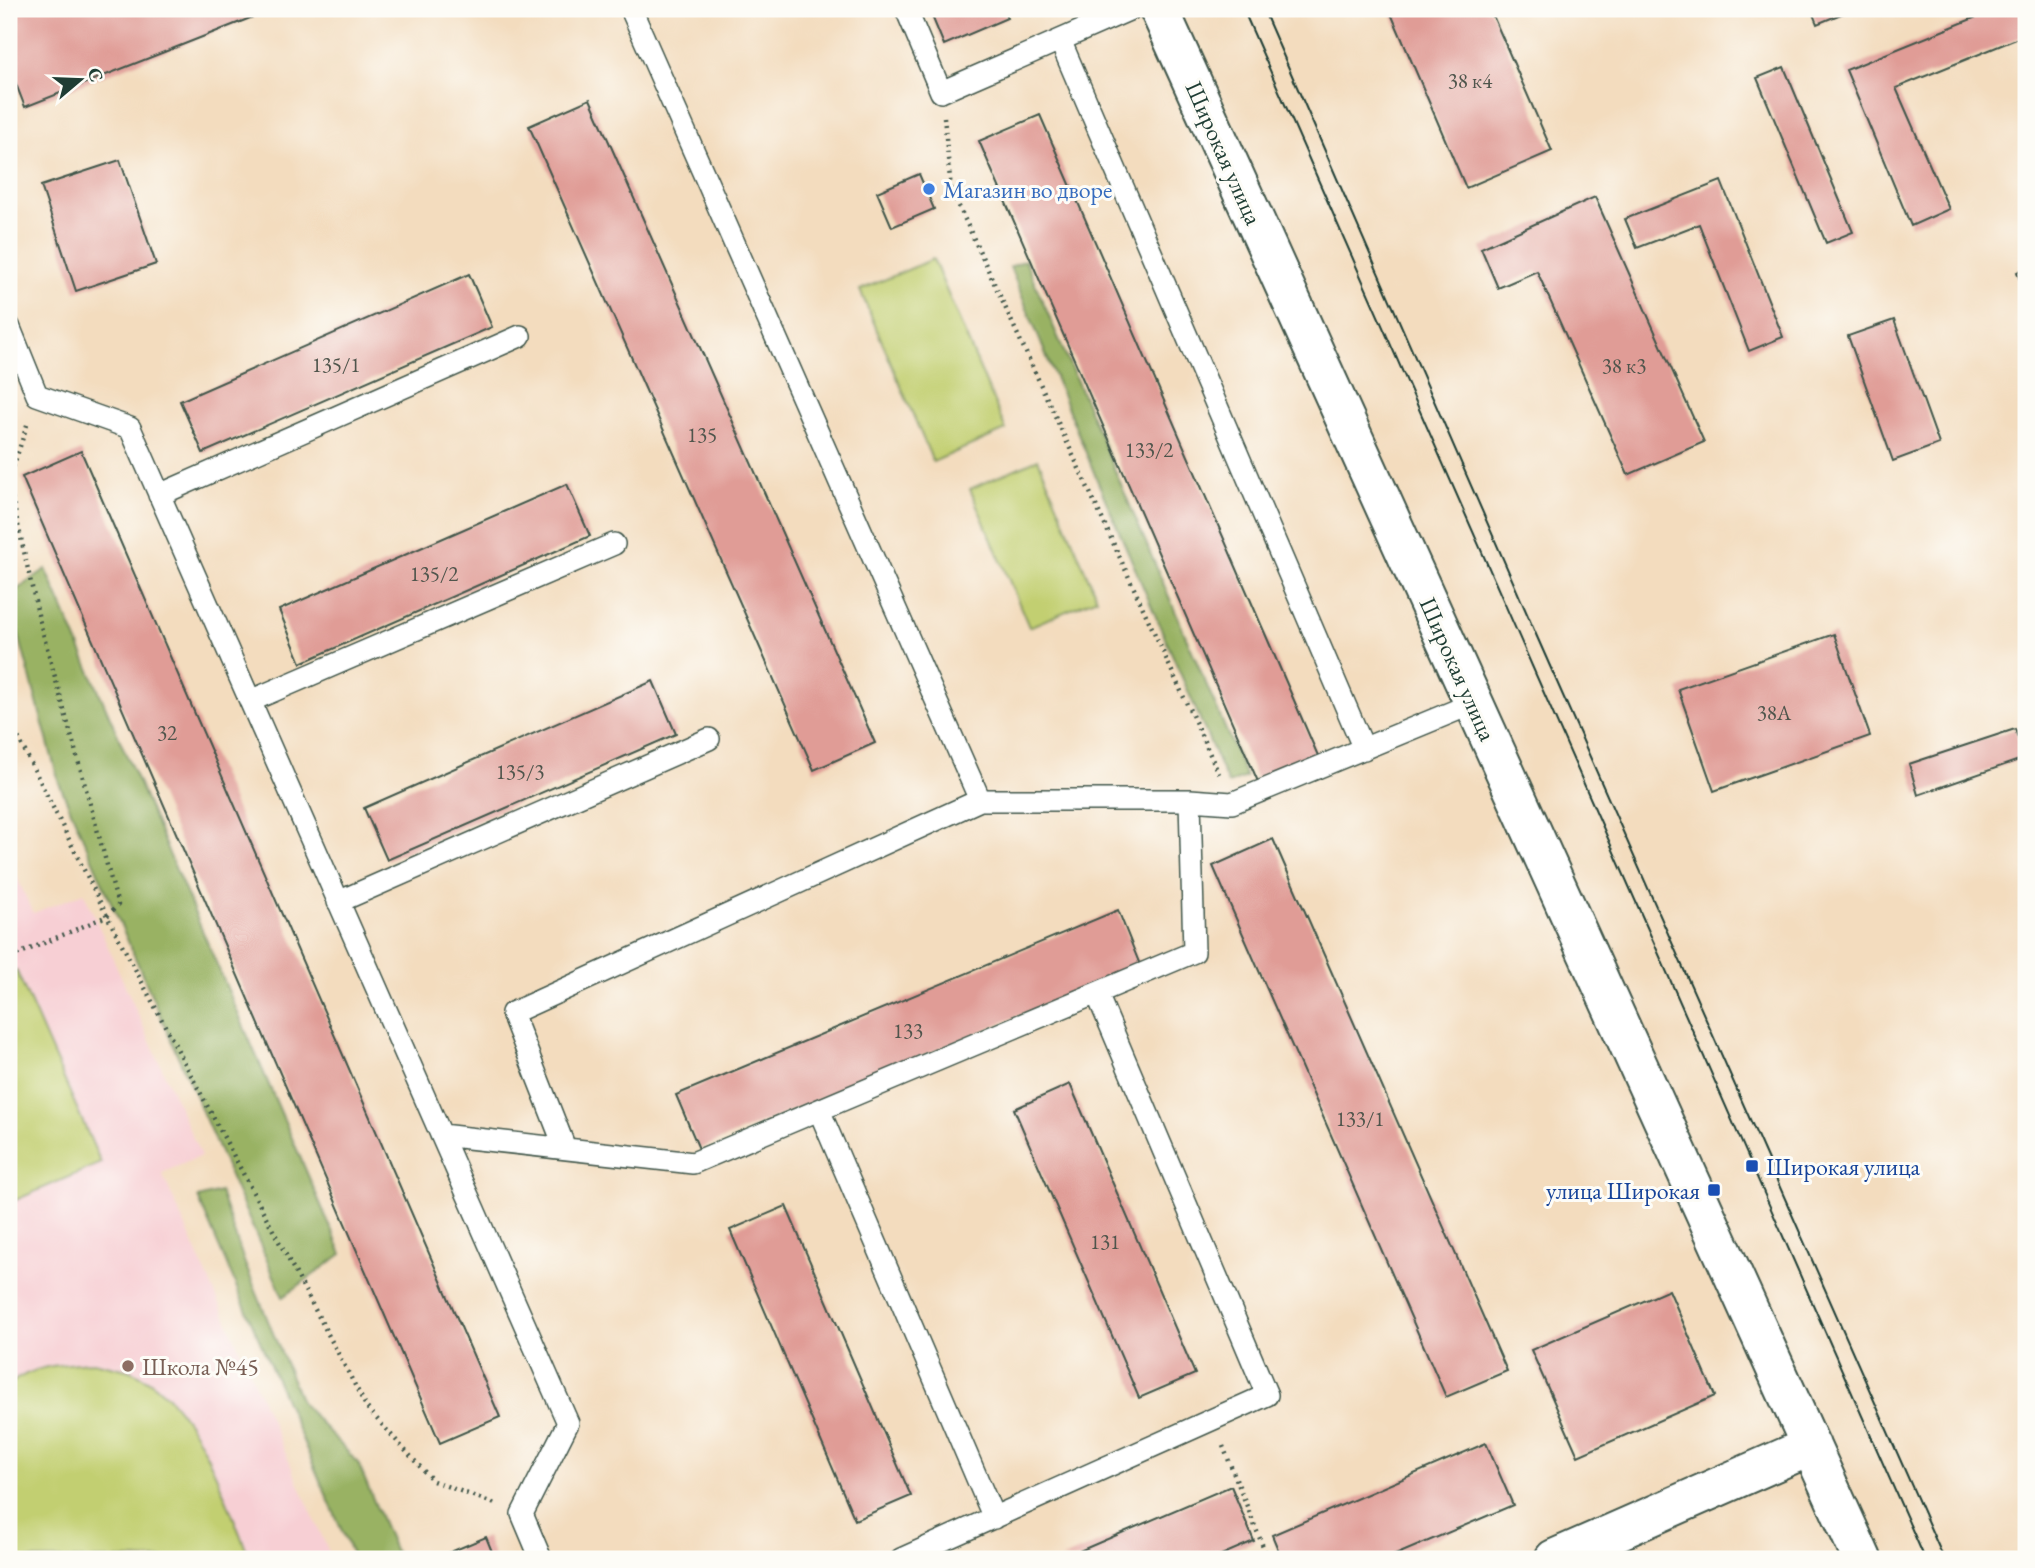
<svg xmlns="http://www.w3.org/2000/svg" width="2035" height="1568" viewBox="0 0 2035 1568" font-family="'EB Garamond',serif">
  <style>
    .built { fill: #f7cfd4 }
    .green { fill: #c2cf71; stroke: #708652; stroke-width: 2 }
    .forest { fill: #99b263; stroke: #5c784c; stroke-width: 2 }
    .building { fill: #e09c96 }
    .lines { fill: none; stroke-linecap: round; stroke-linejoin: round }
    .service-casing { stroke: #3f5549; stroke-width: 24 }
    .tertiary-casing { stroke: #3f5549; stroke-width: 42 }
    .path { stroke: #3f5549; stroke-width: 4.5; stroke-dasharray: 2 5; stroke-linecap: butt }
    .service { stroke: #fff; stroke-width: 21 }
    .tertiary { stroke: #fff; stroke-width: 38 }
    .tram { stroke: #1f3d34; stroke-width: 2 }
    .shop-dot { fill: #3f7fe0; stroke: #fdfcf7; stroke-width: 2.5 }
    .transit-dot { fill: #1a4fb4; stroke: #fdfcf7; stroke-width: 2.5 }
    .education-dot { fill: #8d6e63; stroke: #fdfcf7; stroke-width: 2.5 }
    .labels { text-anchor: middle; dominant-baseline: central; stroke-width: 6; stroke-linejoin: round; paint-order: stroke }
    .number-label { font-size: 21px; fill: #4f554c }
    .street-label { font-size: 24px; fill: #1f3d34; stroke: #fdfcf7 }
    .shop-label { font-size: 24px; fill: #366cbe; stroke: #fdfcf7; text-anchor: start }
    .transit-label { font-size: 24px; fill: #164399; stroke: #fdfcf7; text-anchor: start }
    .education-label { font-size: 24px; fill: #785e54; stroke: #fdfcf7; text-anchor: start }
  </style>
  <rect width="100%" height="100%" fill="#fdfcf7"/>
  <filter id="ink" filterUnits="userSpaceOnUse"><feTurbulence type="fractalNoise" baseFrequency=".0143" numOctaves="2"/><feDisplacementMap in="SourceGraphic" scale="14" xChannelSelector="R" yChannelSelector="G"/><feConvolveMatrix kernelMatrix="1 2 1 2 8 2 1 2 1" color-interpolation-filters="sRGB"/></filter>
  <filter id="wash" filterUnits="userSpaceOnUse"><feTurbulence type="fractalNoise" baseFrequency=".00686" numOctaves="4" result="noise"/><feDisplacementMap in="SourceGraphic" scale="28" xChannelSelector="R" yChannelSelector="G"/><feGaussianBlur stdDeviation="1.57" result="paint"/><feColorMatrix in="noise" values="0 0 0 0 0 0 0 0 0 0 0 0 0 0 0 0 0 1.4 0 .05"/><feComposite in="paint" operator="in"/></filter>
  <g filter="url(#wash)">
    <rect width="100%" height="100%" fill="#f3dcbe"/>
    <path class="built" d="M9 859 33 913 84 893 201 1156 162 1173 332 1559H9Z"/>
    <path class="green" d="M933 259 1006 430 933 462 860 290Z
      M1038 459 1097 598 1029 627 970 489Z
      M16 970 101 1163 9 1203V973Z
      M93 1362C105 1365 118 1367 130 1371 195 1395 225 1500 250 1559H9V1385C32 1365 64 1364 93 1362Z"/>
    <path class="forest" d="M1025 260 1246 777 1228 784 1100 487 1010 267Z
      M46 569 342 1254 283 1297 59 783 9 599V595Z
      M220 1192 245 1264 301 1402 358 1463 398 1559H354L198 1198Z"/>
    <g id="blocks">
      <path class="building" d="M9 9H261L263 13 25 107 9 66Z
        M929 9H1003L1007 18 944 45Z
        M1389 9H1490L1552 151 1466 188Z
        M1811 9H1853L1817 24Z
        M1996 9H2026V35L1896 88 1949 209 1911 226 1846 70Z
        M1784 67 1853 232 1826 243 1757 78Z
        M590 99 875 743 814 770 529 126Z
        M1040 115 1319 758 1259 784 979 141Z
        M120 160 156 264 76 291 41 186Z
        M919 174 934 209 892 227 877 192Z
        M1721 181 1783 337 1749 351 1699 224 1637 248 1625 219Z
        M1595 197 1704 442 1628 475 1537 271 1498 288 1481 248Z
        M2026 268V296L2017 272Z
        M469 274 492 327 203 453 180 401Z
        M1894 320 1939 444 1893 461 1848 336Z
        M81 451 500 1417 440 1443 22 477Z
        M567 484 590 536 301 663 279 610Z
        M1834 634 1870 736 1714 791 1678 689Z
        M653 681 676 734 387 860 364 808Z
        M2015 729 2025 758 1918 795 1909 764Z
        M1273 839 1507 1371 1446 1397 1213 866Z
        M1118 910 1140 965 699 1149 676 1095Z
        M1070 1084 1195 1374 1139 1398 1014 1109Z
        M786 1206 911 1496 855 1520 730 1230Z
        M1669 1290 1715 1396 1578 1456 1531 1350Z
        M1486 1443 1513 1505 1386 1559H1282L1272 1535Z
        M1231 1486 1254 1541 1212 1559H1061Z
        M486 1537 495 1559H434Z"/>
    </g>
  </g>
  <g filter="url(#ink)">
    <use href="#blocks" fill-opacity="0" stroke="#3f5549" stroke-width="2"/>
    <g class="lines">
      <defs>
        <path id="service" d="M631 9 980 800
          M906 9 941 92 1131 9
          M1060 40 1364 749
          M9 326 37 395 130 428 568 1423 522 1514 541 1559
          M159 495 520 336
          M250 701 614 544
          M338 902 709 739
          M819 1110 994 1518
          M441 1135 693 1163 1194 952 1190 800
          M565 1148 512 1013 980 800H1190L1232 803 1474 703
          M901 1559 1267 1395 1097 994"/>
        <path id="tertiary" d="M1159 9 1862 1559
          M1554 1559 1811 1446"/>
      </defs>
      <use href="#service" class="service-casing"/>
      <use href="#tertiary" class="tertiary-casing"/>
      <path class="path" d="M944 117 951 189 1219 774
        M9 480 28 422
        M9 484 39 619 118 905 107 916 9 958
        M9 719 107 916 367 1408 433 1481 498 1505
        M1223 1446 1268 1559"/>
      <use href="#service" class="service"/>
      <use href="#tertiary" class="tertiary"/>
      <path class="tram" d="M1243 9 1925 1559
        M1263 9 1538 639 1944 1559"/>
    </g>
  </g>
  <circle class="shop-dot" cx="929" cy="189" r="7"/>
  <g class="transit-dot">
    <rect x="1745" y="1159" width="14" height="14" rx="3.5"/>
    <rect x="1707" y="1183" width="14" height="14" rx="3.5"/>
  </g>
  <circle class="education-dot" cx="128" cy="1366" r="7"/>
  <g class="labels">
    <g class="number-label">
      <text x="1470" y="80">38 к4</text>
      <text x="336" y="364">135/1</text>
      <text x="1624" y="365">38 к3</text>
      <text x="702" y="434">135</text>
      <text x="1149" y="449">133/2</text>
      <text x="434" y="573">135/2</text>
      <text x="1774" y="712">38А</text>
      <text x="167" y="732">32</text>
      <text x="520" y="771">135/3</text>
      <text x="908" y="1030">133</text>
      <text x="1360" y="1118">133/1</text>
      <text x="1105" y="1241">131</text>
    </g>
    <g class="street-label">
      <text transform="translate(1224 153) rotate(66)">Широкая улица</text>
      <text transform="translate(1458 669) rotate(66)">Широкая улица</text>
    </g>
    <g class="shop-label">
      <text x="943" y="189">Магазин во дворе</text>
    </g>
    <g class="transit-label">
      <text x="1766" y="1166">Широкая улица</text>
      <text x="1700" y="1190" text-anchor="end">улица Широкая</text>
    </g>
    <g class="education-label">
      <text x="142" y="1366">Школа №45</text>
    </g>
  </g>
  <rect width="2035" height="1568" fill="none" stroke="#fdfcf7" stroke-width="35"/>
  <g transform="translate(80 80) rotate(71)" stroke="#fdfcf7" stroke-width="5" paint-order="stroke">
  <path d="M0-5L12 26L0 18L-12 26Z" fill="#1f3d34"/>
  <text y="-10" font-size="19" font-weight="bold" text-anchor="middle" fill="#1f3d34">С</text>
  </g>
</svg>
